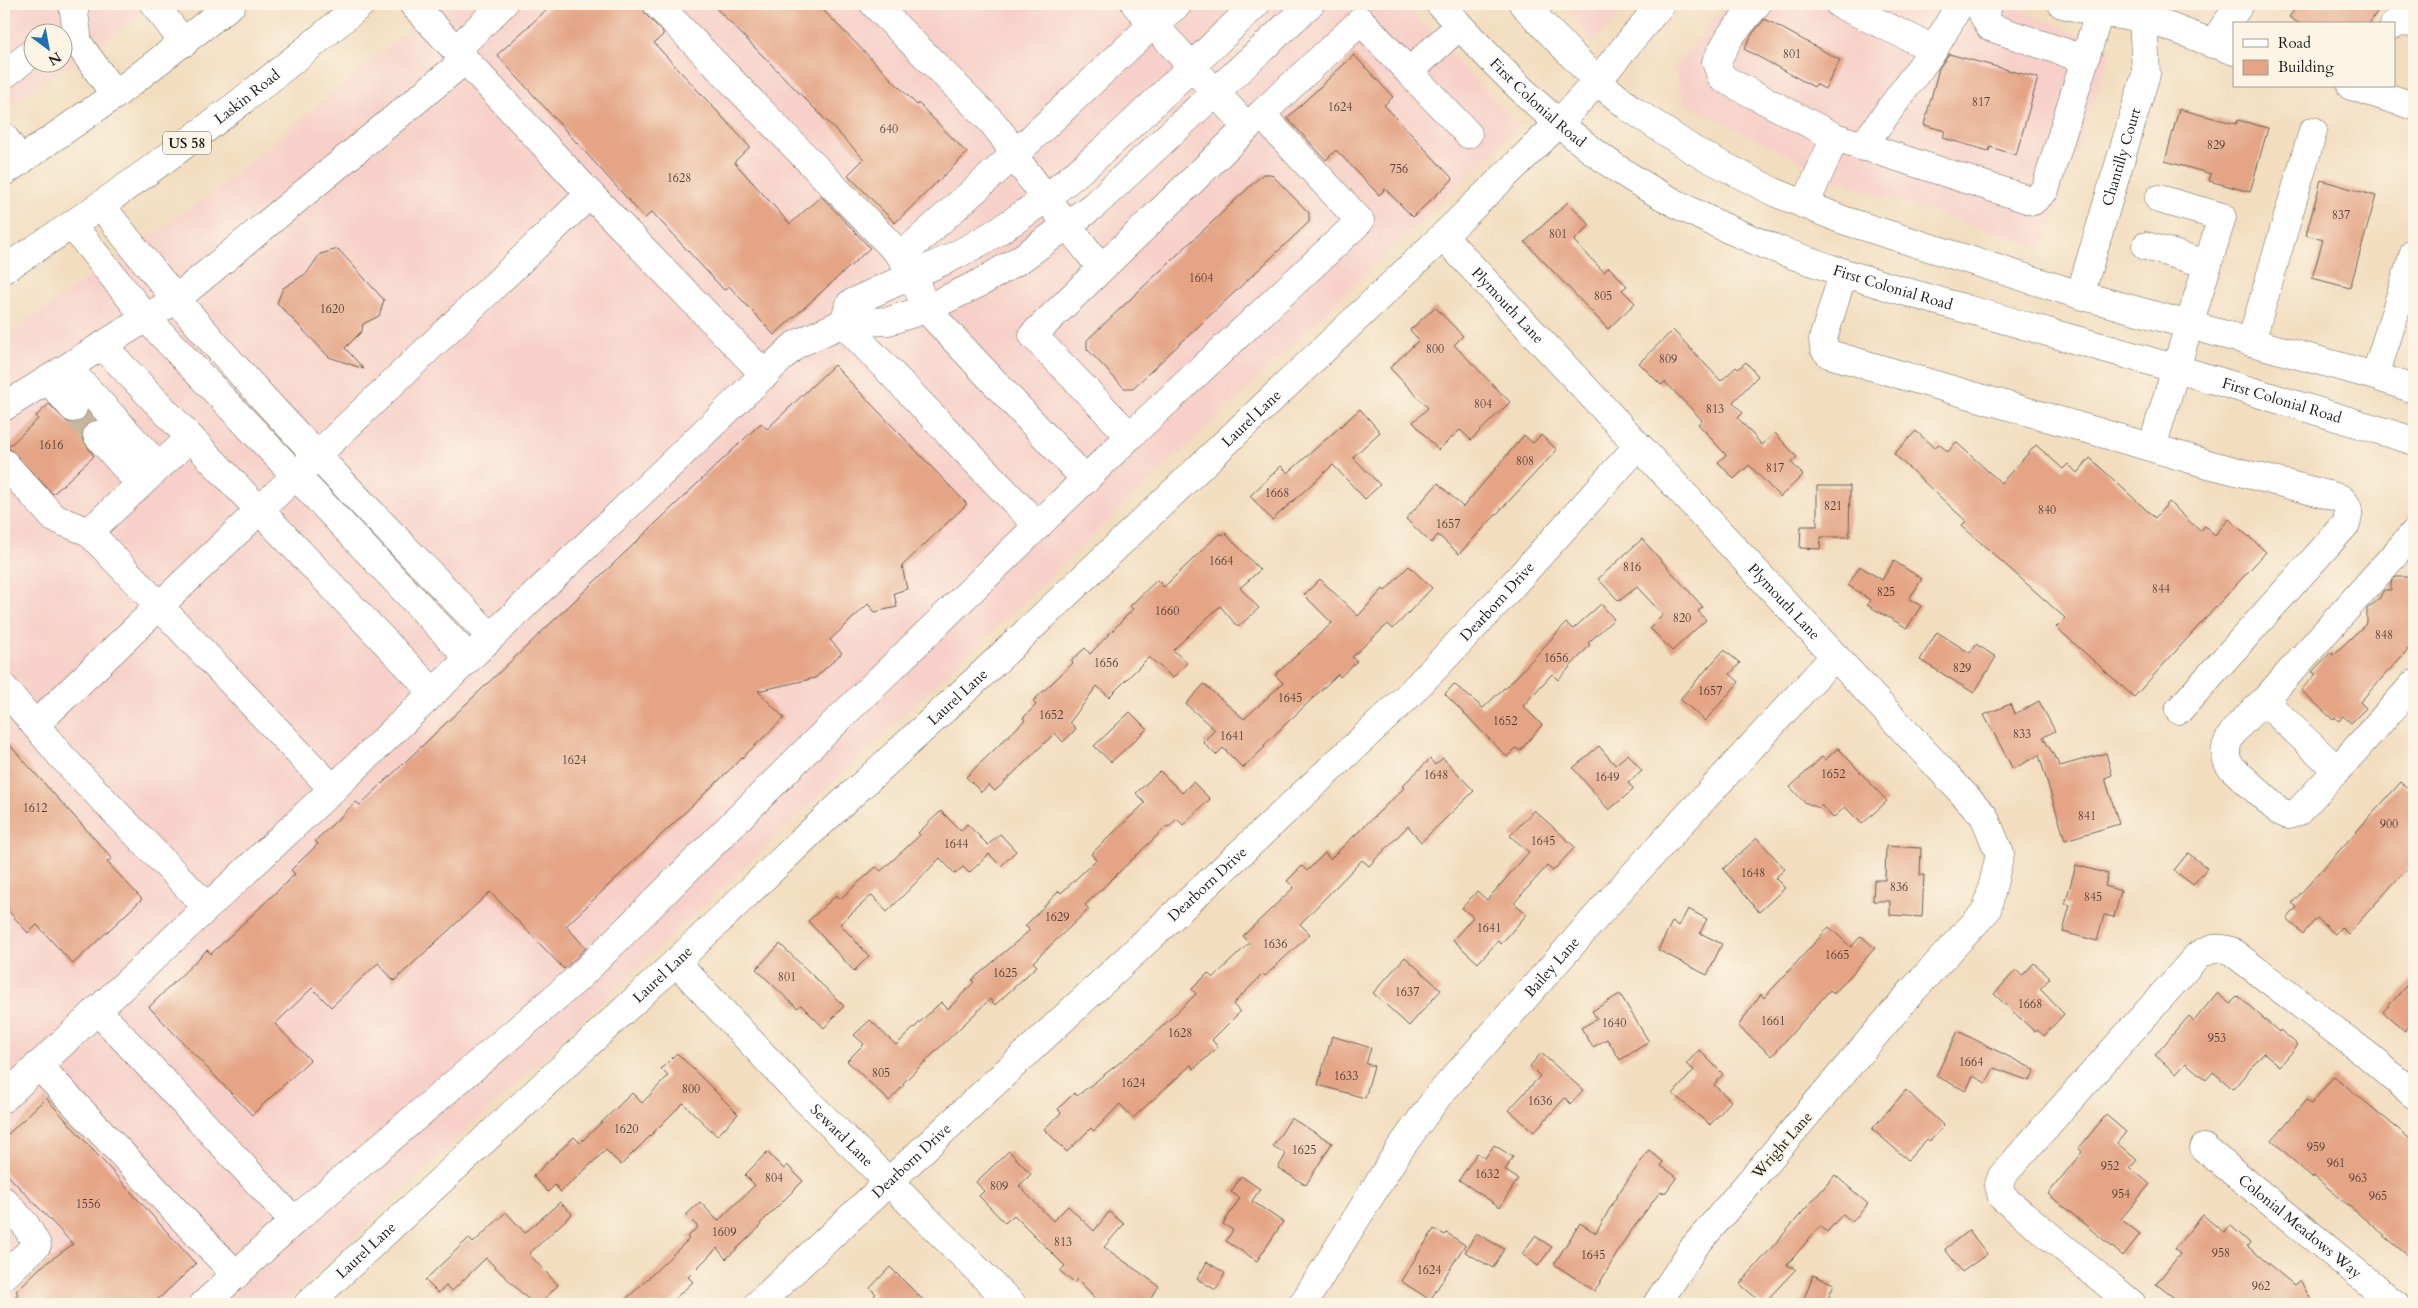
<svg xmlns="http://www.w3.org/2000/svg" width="2418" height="1308" viewBox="0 0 2418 1308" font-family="Cardo,serif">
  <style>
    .built { fill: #f7d1c9; fill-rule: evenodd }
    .building { fill: #e4a485 }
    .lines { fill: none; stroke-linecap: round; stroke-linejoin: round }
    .minor-tunnel { stroke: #c7b69e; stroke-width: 28; stroke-dasharray: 28 14; stroke-linecap: butt }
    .minor-casing { stroke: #676055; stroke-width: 29 }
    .major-casing { stroke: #676055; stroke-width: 29 }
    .minor { stroke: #fff; stroke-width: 28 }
    .major { stroke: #fff; stroke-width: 28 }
    .labels { text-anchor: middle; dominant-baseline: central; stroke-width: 4; stroke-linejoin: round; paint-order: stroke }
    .number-label { font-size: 12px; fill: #4e3e36 }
    .shield { fill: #fcf5e5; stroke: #5f5d58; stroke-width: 1 }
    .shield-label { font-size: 14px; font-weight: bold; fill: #1c1c1c }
    .street-label { font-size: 15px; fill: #1c1c1c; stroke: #fcf5e5 }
  </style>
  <rect width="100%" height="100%" fill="#fcf5e5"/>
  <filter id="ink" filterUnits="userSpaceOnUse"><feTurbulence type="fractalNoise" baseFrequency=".02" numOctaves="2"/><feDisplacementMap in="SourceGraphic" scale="10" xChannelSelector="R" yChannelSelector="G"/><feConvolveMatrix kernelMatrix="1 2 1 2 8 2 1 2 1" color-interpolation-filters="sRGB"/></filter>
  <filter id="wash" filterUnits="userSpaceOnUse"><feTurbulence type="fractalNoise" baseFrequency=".0096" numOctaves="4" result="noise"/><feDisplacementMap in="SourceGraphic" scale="20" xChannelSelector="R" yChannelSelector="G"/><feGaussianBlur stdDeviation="1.12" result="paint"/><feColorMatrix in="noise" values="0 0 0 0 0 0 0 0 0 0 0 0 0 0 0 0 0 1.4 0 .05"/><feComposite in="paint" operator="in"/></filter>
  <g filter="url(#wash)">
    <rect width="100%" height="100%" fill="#f2ddbf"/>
    <path class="built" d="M4 4H153L114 35 4 109ZM32 32H62V62H32Z
      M436 4H1404L1519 127 1146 485 284 1304H4V336L208 196 400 37Z
      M1563 4H1630L1594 42Z
      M1726 4H2008L2111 49 2043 248 1847 185 1684 103 1674 67Z"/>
    <g id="blocks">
      <path class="building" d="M553 4H642L646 15 663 32V35L654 43 750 147 734 162 790 224 821 196 870 248 774 335 729 286 724 290 652 212 645 218 497 55Z
        M712 4H817L917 105 918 103 967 153 895 223 848 175 864 159Z
        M2298 4H2382L2369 24H2300L2289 17Z
        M1765 19 1840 60 1825 89 1816 84 1814 87 1744 49 1753 33Z
        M1949 54 2038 78 2016 155 1990 147 1989 151 1943 138 1945 131 1924 125 1939 68Z
        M1354 55 1393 97 1384 105 1453 179 1413 217 1385 189 1379 195 1336 150 1326 160 1287 118Z
        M2179 109 2236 124 2238 120 2268 128 2250 192 2209 181 2211 174 2165 161Z
        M1263 174H1271L1309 213V222L1133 388H1124L1087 349V340Z
        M2321 180 2376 196 2350 288 2312 278 2323 240 2306 235Z
        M1568 202 1590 225 1574 241 1604 272 1609 267 1627 286 1622 290 1635 303 1608 329 1525 242Z
        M338 249 384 300 379 316 363 324 362 331 345 348 364 369 329 357 277 303 283 288 307 273 320 254Z
        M1435 307 1463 336 1454 345 1510 402 1471 440 1460 430 1438 450 1413 422 1428 408 1390 368 1419 340 1410 330Z
        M1673 330 1721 381 1736 367 1738 369 1746 362 1758 376 1733 402 1743 413 1738 418 1762 445 1775 433 1797 457 1791 462 1803 475 1780 497 1749 465 1734 479 1718 462 1726 455 1698 424 1702 420 1665 382 1661 385 1639 363Z
        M834 365 967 504 902 566 907 589 894 593 897 607 875 612 868 604 830 640 842 653 815 678 758 691 784 718 566 926 586 948 564 969 490 892 394 981 378 963 331 1007 312 988 275 1024 310 1060 252 1115 149 1007 207 950 211 954 295 874 291 870 318 844 315 841 356 802 360 805 761 423 767 429Z
        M49 404 68 423H77L84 419 88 413 94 420 86 424 82 430V438L94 456 53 494 8 447 38 419 36 416Z
        M1360 409 1380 432 1353 457 1380 485 1365 499 1333 465 1272 520 1250 496 1281 466 1288 473Z
        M1916 431 1934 448 1939 444 1948 452 1956 442 2001 483 2036 445 2063 469 2068 464 2077 473 2090 458 2155 518 2169 502 2200 531 2205 526 2215 535 2229 519 2266 552 2134 697 2056 627 2065 618 1962 526 1966 521 1894 454Z
        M1524 435 1533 443 1541 435 1557 450 1459 554 1438 535 1431 543 1406 519 1438 483 1463 507Z
        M1817 486H1850L1849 537H1821L1820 549 1800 548 1801 526H1817Z
        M1220 533 1222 535 1225 533 1260 570 1240 588 1259 608 1238 627 1220 606 1173 650 1187 663 1173 678 1149 657 1109 697 1097 686 1070 722 1076 729 1063 742 1055 733 995 791 989 785 981 792 966 777 1025 720 1023 718 1036 705 1033 701 1073 663 1071 661 1085 648 1090 654 1133 609 1130 606 1157 580 1164 587Z
        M1642 539 1703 607 1698 611 1706 620 1672 651 1650 628 1663 615 1637 587 1619 601 1598 579Z
        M1894 561 1922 579 1909 599 1921 606 1907 628 1867 605 1870 600 1848 585 1860 566 1882 580Z
        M1409 566 1432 588 1393 629 1388 624 1352 657 1357 661 1340 677 1338 674 1264 745 1265 747 1243 768 1223 748 1216 755 1203 742 1215 730 1186 704 1204 684 1244 719 1283 683 1275 675 1332 623 1304 595 1320 579 1358 616 1383 589 1385 591Z
        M2396 577H2414V643L2360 702 2366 708 2351 723 2343 716 2339 721 2335 718 2333 720 2301 690 2316 674 2312 672 2331 652 2333 655 2367 623V609L2379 599 2384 590H2391V582Z
        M1601 604 1614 619 1588 643 1590 645 1558 680 1552 674 1523 706 1542 725 1520 751 1516 748 1507 757 1445 694 1454 684 1483 708 1504 688 1505 689 1566 623 1573 629Z
        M1937 632 1970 653 1976 644 1996 657 1974 693 1920 660Z
        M1724 650 1740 663 1730 674 1739 682 1705 721 1680 699Z
        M2039 701 2055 731 2043 737 2060 766 2106 753 2112 775 2105 778 2119 824 2065 840 2039 755 2013 769 1984 715 2010 704 2015 714Z
        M1130 712 1147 729 1111 762 1094 746Z
        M4 739 112 858 107 862 142 899 73 964 37 925 28 933 4 906Z
        M1599 746 1615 765 1628 754 1642 771 1628 783 1634 789 1609 810 1573 768Z
        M1838 748 1887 801 1862 824 1845 807 1833 818 1821 805 1819 808 1804 802 1790 787 1822 757 1825 760Z
        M1443 758 1474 791 1421 842 1408 826 1369 866 1362 860 1300 924 1310 934 1265 976 1263 974 1233 1004 1240 1012 1212 1040 1218 1047 1194 1069 1191 1065 1133 1118 1120 1104 1094 1131 1091 1128 1067 1152 1044 1129 1061 1113 1058 1109 1074 1093 1077 1096 1146 1042 1196 994 1192 989 1208 973 1213 978 1249 943 1243 936 1294 887 1287 881 1302 866 1307 871 1325 853 1330 859 1404 788 1402 786 1430 759 1435 765Z
        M1160 771 1182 793 1193 782 1210 799 1183 825 1177 819 1169 827 1167 826 1085 905 1089 909 1033 962 1037 966 995 1005 990 999 903 1083 904 1085 889 1101 847 1061 864 1044 854 1035 870 1020 896 1045 941 1002 948 1009 974 982 972 980 1030 930 1025 926 1059 891 1061 893 1096 860 1091 854 1145 803 1136 793Z
        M2401 782 2414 794V861L2348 934 2341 927 2335 934 2317 918 2303 934 2287 919 2297 907 2292 903Z
        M1534 810 1575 847 1553 871 1547 866 1514 903 1527 914 1501 944 1498 941 1478 963 1453 940 1473 917 1462 908 1477 891 1487 900 1529 852 1510 836Z
        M941 811 961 831 967 824 988 845 1000 834 1016 851 1001 866 989 854 969 873 963 867 955 874 940 858 887 912 872 895 840 924 869 956 854 971 808 921 837 895 840 899 876 867 881 871 920 835 918 833Z
        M1757 838 1785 869 1775 878 1785 888 1759 912 1723 869Z
        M1886 846 1921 848 1920 875H1924L1922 917 1890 915V901H1873L1874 880H1885Z
        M2188 853 2207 868 2193 885 2174 870Z
        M2076 865 2108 874 2105 886 2121 891 2114 917 2104 915 2097 941 2063 932 2070 905 2065 904Z
        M1688 909 1707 919 1700 933 1722 944 1707 975 1658 950 1672 922 1679 926Z
        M1829 927 1851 947 1861 936 1875 948 1834 994 1830 990 1772 1056 1738 1026 1761 994 1764 998Z
        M780 944 844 1006 824 1028 801 1005 797 1008 756 969Z
        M1405 957 1441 990 1409 1026 1373 993Z
        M2034 963 2050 978 2040 989 2064 1014 2044 1036 2037 1030 2035 1032 1994 994 2016 970 2022 976Z
        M2414 977V1021L2405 1031 2383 1012Z
        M2217 993 2230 1004 2238 996 2279 1032 2280 1030 2298 1045 2280 1066 2264 1053 2233 1089 2213 1072 2206 1080 2186 1063 2176 1074 2155 1055 2189 1016 2194 1021Z
        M1620 994 1649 1042 1620 1060 1607 1039 1593 1047 1581 1028 1597 1019 1592 1011Z
        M1958 1031 2035 1070 2030 1081 1994 1068 1986 1083 1973 1076 1966 1091 1936 1076Z
        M1332 1036 1371 1048 1366 1064 1374 1066 1365 1098 1318 1085Z
        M1699 1050 1723 1074 1714 1085 1731 1101 1710 1125 1673 1094 1694 1070 1686 1064Z
        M677 1053 738 1114 717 1136 683 1103 621 1165 606 1150 561 1192 555 1185 548 1192 533 1176 574 1137 580 1143 632 1093 642 1103 668 1076 661 1069Z
        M1541 1053 1583 1090 1571 1104 1565 1098 1534 1132 1509 1110 1540 1076 1530 1066Z
        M2334 1076 2414 1142V1261L2314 1176 2312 1178 2272 1140 2306 1100 2311 1104Z
        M1906 1090 1944 1126 1930 1141 1927 1139 1908 1160 1872 1129Z
        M46 1098 196 1264 153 1304H7L18 1294 16 1291 41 1267 73 1244 4 1171V1138Z
        M2106 1115 2126 1132 2117 1143 2137 1160 2130 1168 2150 1184 2121 1219 2140 1234 2123 1256 2048 1194 2082 1152 2078 1149Z
        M1291 1118 1332 1143 1306 1185 1278 1168 1286 1154 1273 1146Z
        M1494 1145 1513 1157 1505 1170 1518 1179 1500 1207 1459 1180 1477 1153 1485 1158Z
        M1649 1150 1663 1162 1661 1166 1677 1177 1666 1192 1659 1193 1626 1238 1595 1291 1554 1264 1580 1223 1596 1233 1618 1194Z
        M1009 1151 1031 1174 1019 1186 1053 1221 1068 1206 1094 1231 1109 1212 1124 1224 1104 1247 1159 1286 1146 1304H1104L1091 1295 1092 1294 1077 1279 1074 1283 1060 1271 1065 1266 1014 1215 1005 1223 979 1196 984 1191 976 1182Z
        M767 1152 784 1169 787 1165 803 1181 760 1224 761 1226 726 1259 717 1248 688 1277 693 1282 669 1304H621L689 1239 687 1237 698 1227 686 1215 700 1202 718 1221 755 1185 745 1175Z
        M1835 1175 1868 1204 1852 1222 1843 1214 1827 1232 1820 1226 1787 1265 1796 1269 1763 1304 1740 1284Z
        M1241 1176 1260 1189 1252 1201 1283 1222 1257 1261 1226 1241 1233 1230 1223 1224 1240 1198 1231 1192Z
        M560 1202 572 1214 529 1254 558 1285 540 1304H533L486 1258 452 1291 446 1286 438 1293 425 1280 469 1238 473 1243 506 1212 525 1233Z
        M2203 1215 2224 1233 2230 1225 2250 1243 2247 1246 2294 1285 2300 1280 2310 1298 2318 1304H2182L2156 1284 2180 1254 2174 1249Z
        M1434 1229 1445 1235 1447 1233 1465 1245 1430 1300 1401 1281Z
        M1969 1230 1987 1254 1962 1272 1945 1249Z
        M1476 1233 1504 1249 1493 1268 1465 1252Z
        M1535 1236 1552 1247 1538 1266 1522 1254Z
        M1207 1262 1225 1273 1216 1290 1197 1279Z
        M890 1267 927 1304H866L876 1294 870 1288Z
        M1813 1275 1834 1284 1826 1304H1802Z"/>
    </g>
  </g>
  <g filter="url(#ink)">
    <use href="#blocks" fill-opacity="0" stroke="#676055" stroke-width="1"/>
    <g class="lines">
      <path class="minor-tunnel" d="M73 408 97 435"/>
      <defs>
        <g id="minor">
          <path d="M73 4 78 43 115 95"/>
          <path d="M154 4 184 43"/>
          <path d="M413 4 590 194 765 375"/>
          <path d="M657 4 901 256 913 276 926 309 1086 480"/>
          <path d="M874 4 992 122 1003 136 1019 163 1101 268"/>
          <path d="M1135 4 1247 127"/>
          <path d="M1757 4 1730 36 1716 62 1722 78 1835 137 2033 201 2045 190 2099 13"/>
          <path d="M1839 4 1934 49"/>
          <path d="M1989 4 1983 15 1990 27 2084 59"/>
          <path d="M2062 4 2099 13 2143 17 2234 51"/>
          <path d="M2394 25 2397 22 2413 23"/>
          <path d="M2212 44 2240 4"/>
          <path d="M456 50 503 4"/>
          <path d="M4 70 7 73 32 53"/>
          <path d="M1409 72 1468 134"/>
          <path d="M2351 86 2414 106"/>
          <path d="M1261 114 1033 335 1130 436 1360 221 1261 114 1361 21 1409 72 1459 26"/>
          <path d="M4 137 21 161"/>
          <path d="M1862 147 1934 49 1960 4"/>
          <path d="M101 205C218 360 357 497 491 637"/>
          <path d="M1805 205 1835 137"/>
          <path d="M72 225 147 319 469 658"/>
          <path id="s1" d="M1443 236 1984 816 2000 854 1987 910 1913 990 1694 1247 1657 1304"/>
          <path d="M2146 246 2208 264"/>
          <path d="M901 256 1014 155 1153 24 1178 4"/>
          <path d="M1843 274 1823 339 1824 348 1829 354 2208 464 2340 498C2349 505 2350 513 2346 524L2179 710"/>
          <path id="s2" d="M2080 295 2146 74 2143 17 2147 4"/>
          <path d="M843 323 850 304C897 280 947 263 992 235 1092 173 1171 84 1256 4"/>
          <path d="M843 323 1038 526"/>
          <path d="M2251 342 2313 131"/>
          <path d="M103 346 433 692"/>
          <path d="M68 368 158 466"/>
          <path d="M2375 376 2414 253"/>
          <path d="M48 380 73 408"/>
          <path d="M4 407 175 300 465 60"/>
          <path d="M97 435 139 483"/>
          <path d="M2152 447 2222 217 2159 199"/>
          <path d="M4 463 54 518 89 532 333 789"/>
          <path d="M89 532 190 438"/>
          <path d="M2414 533 2264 701 2337 770 2414 684"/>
          <path d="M4 688 62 757 207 907"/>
          <path d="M2264 701C2247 718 2214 741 2230 766L2279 811 2288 815 2298 812 2337 770"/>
          <path d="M35 725 590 194"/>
          <path id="s3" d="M676 962 792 1086 1012 1304"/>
          <path d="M97 1010 294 1221 578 978 811 746 1130 436"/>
          <path d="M38 1065 236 1275"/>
          <path d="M4 1098 333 789 795 345 843 323 889 321 926 309 978 284 1022 258 1093 206 1310 4"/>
          <path id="s4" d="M2204 1148 2395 1304"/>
          <path d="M4 1201 25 1224 37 1245 4 1276"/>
          <path d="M204 1304 294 1221"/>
          <path id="s5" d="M308 1304 676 962 809 834 976 680 1443 236 1559 123 1597 81 1661 4"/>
          <path id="s6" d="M758 1304 1404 700 1489 611 1638 446"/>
          <path id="s7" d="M1303 1304 1399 1150 1438 1096 1626 883 1834 657"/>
          <path d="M2132 1304 2002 1197 1999 1185 2002 1176 2198 955C2210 949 2219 946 2231 951L2371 1058 2414 1095"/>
        </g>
        <g id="major">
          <path id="s8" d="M1440 4C1493 63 1550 122 1615 167 1742 253 1892 287 2037 329 2163 364 2289 402 2414 441"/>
          <path d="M1523 4 1597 81 1630 108 1693 150 1774 192 1843 220 2080 295 2375 376 2414 389"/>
          <path d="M4 172 115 95 232 4"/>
          <path id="s9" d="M4 269C129 190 248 100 361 4"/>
        </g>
      </defs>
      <use href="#minor" class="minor-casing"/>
      <use href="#major" class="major-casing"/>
      <use href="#minor" class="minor"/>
      <use href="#major" class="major"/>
    </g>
  </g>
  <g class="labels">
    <g class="number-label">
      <text x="1792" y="54">801</text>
      <text x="1981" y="102">817</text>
      <text x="1340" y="107">1624</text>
      <text x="889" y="129">640</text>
      <text x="2216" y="145">829</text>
      <text x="1399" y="169">756</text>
      <text x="679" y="178">1628</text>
      <text x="2341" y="215">837</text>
      <text x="1558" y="234">801</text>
      <text x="1201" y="278">1604</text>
      <text x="1603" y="296">805</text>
      <text x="332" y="309">1620</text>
      <text x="1435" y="349">800</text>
      <text x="1668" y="359">809</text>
      <text x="1483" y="404">804</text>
      <text x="1715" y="409">813</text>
      <text x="51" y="445">1616</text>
      <text x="1525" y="461">808</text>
      <text x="1775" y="468">817</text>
      <text x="1277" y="493">1668</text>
      <text x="1833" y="506">821</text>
      <text x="2047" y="510">840</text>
      <text x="1448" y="524">1657</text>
      <text x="1221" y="561">1664</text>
      <text x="1632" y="567">816</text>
      <text x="2161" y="589">844</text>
      <text x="1886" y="592">825</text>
      <text x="1167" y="611">1660</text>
      <text x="1682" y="618">820</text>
      <text x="2384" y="635">848</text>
      <text x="1556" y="658">1656</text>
      <text x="1106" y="663">1656</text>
      <text x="1962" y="668">829</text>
      <text x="1710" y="691">1657</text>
      <text x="1290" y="698">1645</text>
      <text x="1051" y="715">1652</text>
      <text x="1505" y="721">1652</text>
      <text x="2022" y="734">833</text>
      <text x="1232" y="736">1641</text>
      <text x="574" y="760">1624</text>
      <text x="1833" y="774">1652</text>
      <text x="1436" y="775">1648</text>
      <text x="1607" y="777">1649</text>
      <text x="35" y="808">1612</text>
      <text x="2087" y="816">841</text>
      <text x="2389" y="824">900</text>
      <text x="1543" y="841">1645</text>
      <text x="956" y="844">1644</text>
      <text x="1753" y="873">1648</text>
      <text x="1899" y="887">836</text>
      <text x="2093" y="897">845</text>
      <text x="1057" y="917">1629</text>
      <text x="1489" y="928">1641</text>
      <text x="1275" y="944">1636</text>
      <text x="1837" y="955">1665</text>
      <text x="1005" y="973">1625</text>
      <text x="787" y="977">801</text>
      <text x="1407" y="992">1637</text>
      <text x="2030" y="1004">1668</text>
      <text x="1773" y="1021">1661</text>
      <text x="1614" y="1023">1640</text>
      <text x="1180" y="1033">1628</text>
      <text x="2217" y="1038">953</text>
      <text x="1971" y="1062">1664</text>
      <text x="881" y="1073">805</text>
      <text x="1346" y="1076">1633</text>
      <text x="1133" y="1083">1624</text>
      <text x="691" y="1089">800</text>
      <text x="1540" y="1101">1636</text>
      <text x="626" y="1129">1620</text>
      <text x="2316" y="1147">959</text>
      <text x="1304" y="1150">1625</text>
      <text x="2336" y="1163">961</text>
      <text x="2110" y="1166">952</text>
      <text x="1487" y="1174">1632</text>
      <text x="774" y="1178">804</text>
      <text x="2358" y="1178">963</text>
      <text x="999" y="1186">809</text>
      <text x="2121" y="1194">954</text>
      <text x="2378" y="1196">965</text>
      <text x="88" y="1204">1556</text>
      <text x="724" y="1232">1609</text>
      <text x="1063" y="1242">813</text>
      <text x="2221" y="1253">958</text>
      <text x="1593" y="1255">1645</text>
      <text x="1429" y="1270">1624</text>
      <text x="2261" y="1286">962</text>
    </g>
    <rect class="shield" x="163" y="131.5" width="48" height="23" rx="4"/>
    <g class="shield-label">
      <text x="187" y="143">US 58</text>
    </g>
    <g class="street-label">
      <text stroke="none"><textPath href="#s9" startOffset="298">Laskin Road</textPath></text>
      <text stroke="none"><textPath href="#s8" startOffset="139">First Colonial Road</textPath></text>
      <text stroke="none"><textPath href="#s2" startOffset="144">Chantilly Court</textPath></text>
      <text stroke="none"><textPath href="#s8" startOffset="544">First Colonial Road</textPath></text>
      <text stroke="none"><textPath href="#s1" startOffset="95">Plymouth Lane</textPath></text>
      <text stroke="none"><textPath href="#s8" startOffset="949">First Colonial Road</textPath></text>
      <text stroke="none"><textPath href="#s5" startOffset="1294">Laurel Lane</textPath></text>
      <text stroke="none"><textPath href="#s6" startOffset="1020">Dearborn Drive</textPath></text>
      <text stroke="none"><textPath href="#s1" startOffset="500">Plymouth Lane</textPath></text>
      <text stroke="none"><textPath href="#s5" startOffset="889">Laurel Lane</textPath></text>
      <text stroke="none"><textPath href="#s6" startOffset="615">Dearborn Drive</textPath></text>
      <text stroke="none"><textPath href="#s7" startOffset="420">Bailey Lane</textPath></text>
      <text stroke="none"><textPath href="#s5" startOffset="484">Laurel Lane</textPath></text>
      <text stroke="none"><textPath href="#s3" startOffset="240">Seward Lane</textPath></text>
      <text transform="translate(1782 1145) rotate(-49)">Wright Lane</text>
      <text stroke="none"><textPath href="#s6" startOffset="210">Dearborn Drive</textPath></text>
      <text stroke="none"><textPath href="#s4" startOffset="124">Colonial Meadows Way</textPath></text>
      <text stroke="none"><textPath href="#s5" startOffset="79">Laurel Lane</textPath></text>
    </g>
  </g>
  <rect width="2418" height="1308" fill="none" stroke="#fcf5e5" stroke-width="20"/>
  <rect x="2233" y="22" width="162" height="65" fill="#fcf5e5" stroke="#a29e95"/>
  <rect x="2243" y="39" width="25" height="8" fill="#ffffff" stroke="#a29e95"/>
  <text x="2278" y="48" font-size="15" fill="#1c1c1c">Road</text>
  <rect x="2243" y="60" width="25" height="15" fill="#e4a485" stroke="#a29e95"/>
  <text x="2278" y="72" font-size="15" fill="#1c1c1c">Building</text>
  <g transform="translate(48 48) rotate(148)"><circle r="24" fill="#fcf5e5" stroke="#a29e95"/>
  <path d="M0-4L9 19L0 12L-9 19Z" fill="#1f6fb2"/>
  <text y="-8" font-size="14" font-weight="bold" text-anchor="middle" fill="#1c1c1c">N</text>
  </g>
</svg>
